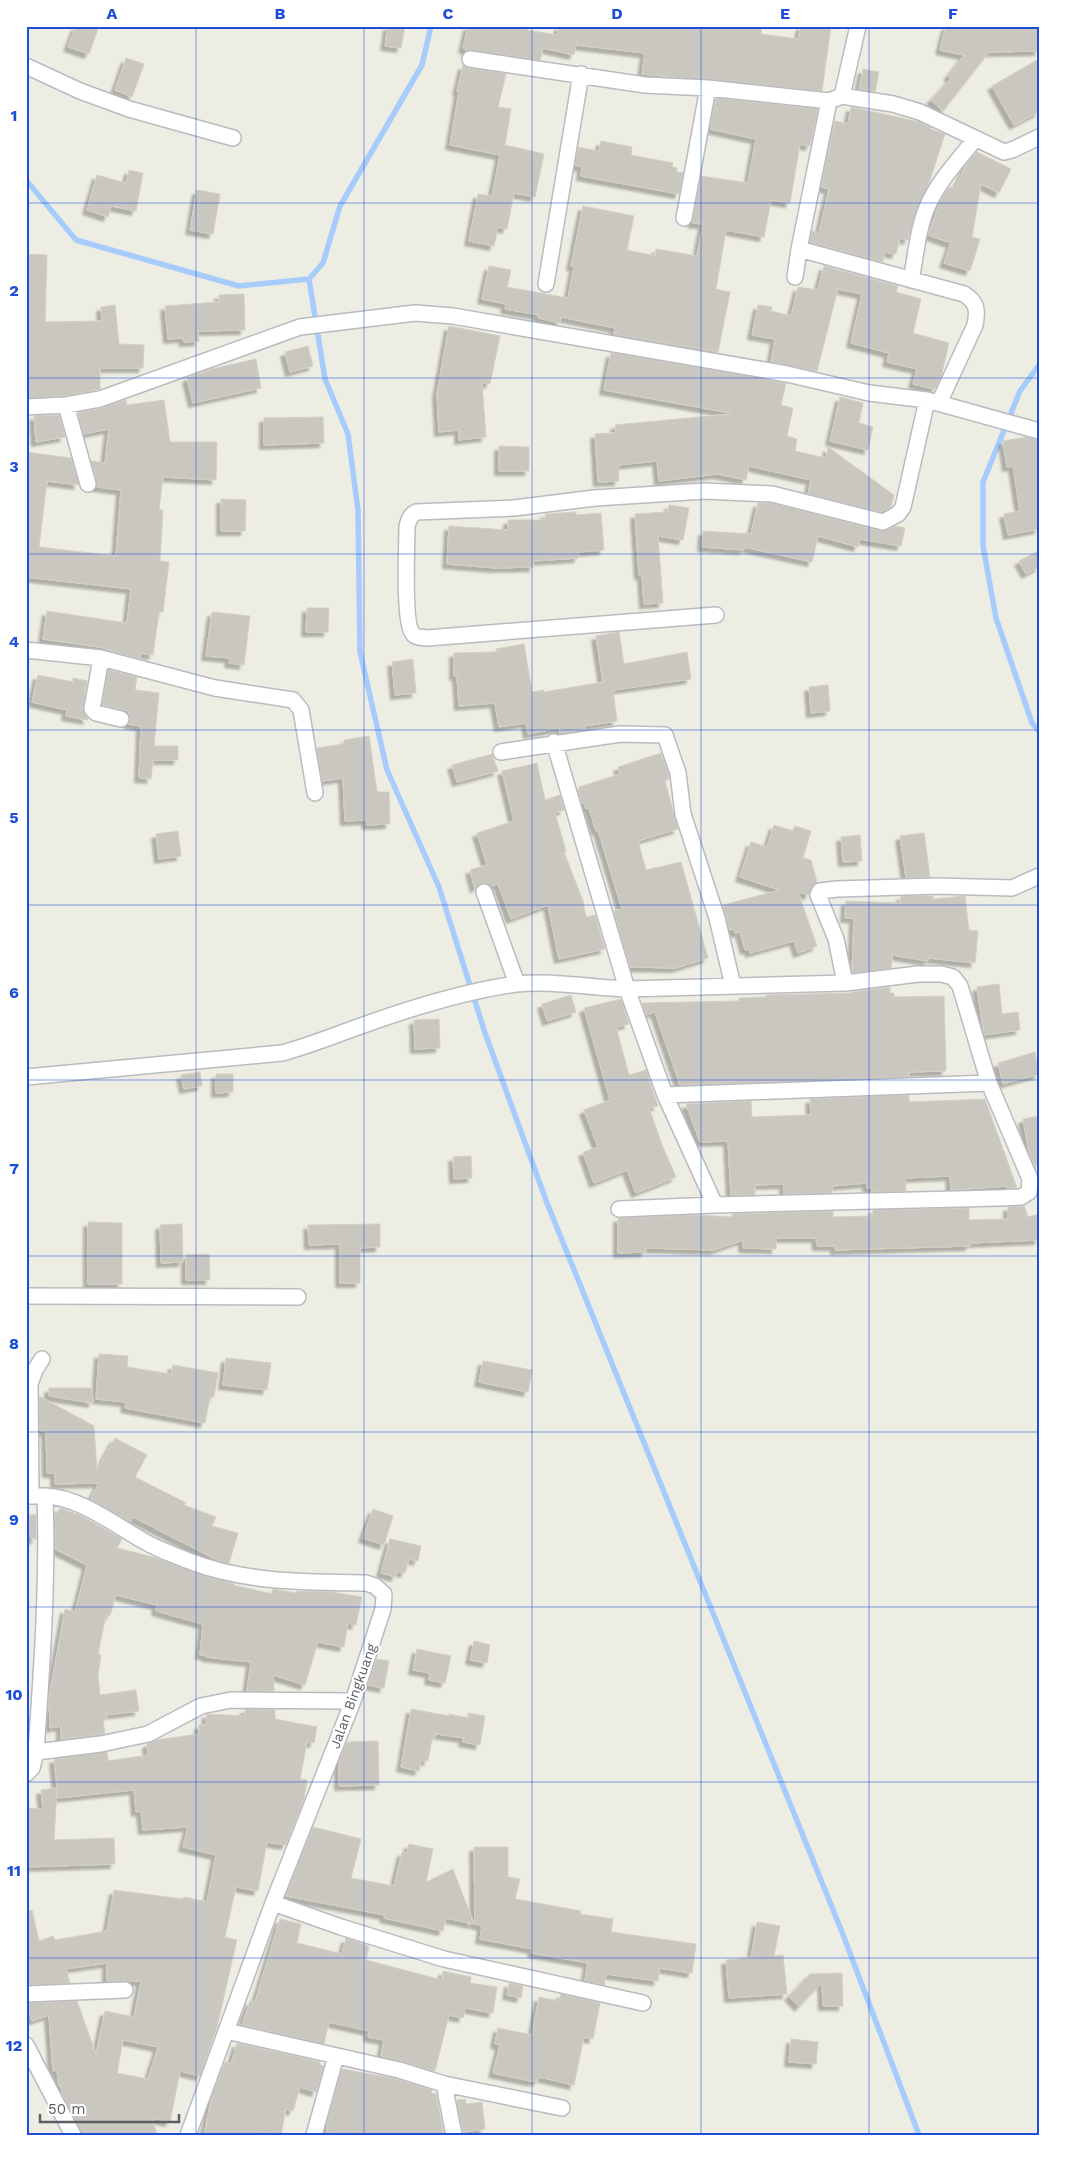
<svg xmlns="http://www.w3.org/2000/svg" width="1065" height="2161" viewBox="0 0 1065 2161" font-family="'Work Sans',sans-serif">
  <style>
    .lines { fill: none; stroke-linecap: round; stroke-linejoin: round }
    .stream { stroke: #a6ccfc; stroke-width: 5.5 }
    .building { fill: #cac7c1; stroke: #d3d0c3; fill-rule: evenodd; filter: url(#shadow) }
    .street-casing { stroke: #b9bbc0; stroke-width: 18 }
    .street { stroke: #fff; stroke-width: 15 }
    .grid { fill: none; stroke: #1d4ed8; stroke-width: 1; stroke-opacity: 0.55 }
    .labels { text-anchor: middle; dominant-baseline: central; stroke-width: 4; stroke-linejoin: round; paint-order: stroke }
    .street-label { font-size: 14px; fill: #5c5f64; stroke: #fff }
    .neatline { fill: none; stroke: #1d4ed8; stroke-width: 2 }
    .grid-label { font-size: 16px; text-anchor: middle; font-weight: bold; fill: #1d4ed8 }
  </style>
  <defs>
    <filter id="shadow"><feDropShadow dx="-4.5" dy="4.5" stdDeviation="1" flood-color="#0004"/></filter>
  </defs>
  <rect width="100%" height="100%" fill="#eeede4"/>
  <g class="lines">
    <path class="stream" d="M431 26 422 65 340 206 323 263 309 279 325 379 348 434 358 510 360 652 387 770 439 887 485 1033 547 1203 842 1932 919 2135
      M26 180 76 240 239 286 309 279
      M1039 365 1020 391 983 482V546L996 618 1032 723 1039 731"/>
  </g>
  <path class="building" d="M76 26H99L89 54 68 47Z
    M388 26H405L401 48 385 46Z
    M468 26H528L527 30 557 35 559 26H762L761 34 798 39 801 26H831L822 91 642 74 645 53 576 45 574 55 543 48 540 60 471 50 466 51V49L463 48Z
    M946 26H1039V51L989 52 943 111 931 100 951 78 948 76 964 55 940 50Z
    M126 58 144 64 132 97 115 90Z
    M1039 59V112L1014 125 992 86Z
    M463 65 469 68 506 74 498 107 511 109 505 145 544 154 535 197 514 193 507 229 498 227 494 246 469 241 478 194 492 196 500 155 450 145 459 91H457Z
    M863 69 879 72 875 92 859 89Z
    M716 98 818 109 810 146 800 144 790 203 771 200 764 237 726 230 716 289 730 292 718 352 614 334 615 328 561 317 560 323 538 318 539 315 505 309 506 304 482 299 489 266 511 270 507 287 568 298 574 267 571 266 583 206 634 216 627 250 655 256 656 249 697 256 703 224 692 223 701 176 748 183 756 139 710 129Z
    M851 107 920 122 931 128 930 129 945 134 929 183 916 211 908 240 900 238 896 254 885 252 883 262 810 242 812 231 819 233 829 189 821 187 835 121 848 124Z
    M601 141 632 147 631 155 673 163 672 167 677 168V172L683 173 679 194 581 176 582 167 575 165 578 147 599 151Z
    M977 152 1011 169 999 193 981 184 972 237 980 239 970 271 944 263 951 243 928 235 941 200 949 187 955 188 967 164Z
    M129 170 143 173 136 211 111 206 108 217 87 210 97 175 126 183Z
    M197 190 220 194 213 234 190 230Z
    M26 254 47 255 45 322 102 321 101 307 115 305 119 344 144 345 143 368H100V389L65 396 26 398Z
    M824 266 898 286 896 292 921 299 913 333 949 343 941 377 935 389 913 384 917 369 887 362 889 353 851 343 862 294 838 289 817 371 771 362 775 339 752 335 758 305 772 307 771 311 791 316 798 287 818 290Z
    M244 294 245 330 198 331 199 341 184 342 183 338 168 339 165 306 219 302V295Z
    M449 326 500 336 490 384 482 382 486 437 459 440V430L439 432 437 393Z
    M308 346 313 366 290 372 285 352Z
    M611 353 786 383 781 405 793 408 787 436 797 439 795 451 826 458 828 447 894 495 891 507 882 512 808 494 811 480 749 466 746 480 718 474 659 481 657 461 618 465 619 481 598 482 595 434 616 433 615 425 730 414V413L604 390Z
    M256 359 261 388 193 403 187 378 212 369Z
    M840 397 863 403 859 423 873 427 868 450 830 441Z
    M126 400 127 405 164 400 170 442H217L216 480 163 477 159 510H163L160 561 169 562 163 612H159L153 655 141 653 140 659 105 649V648L43 639 47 611 127 623 131 589 26 577V452L71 458 79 485 47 481 39 547 116 556 121 490 97 487V481L91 461 105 463 109 429 84 434 78 412 102 408Z
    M59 415 65 437 36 442 34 416Z
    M323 417 324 443 264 445V418Z
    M1027 437 1039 440V529L1008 535 1004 514 1020 511 1013 466 1007 467 1003 441Z
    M499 446 529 447V471H499Z
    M221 499 246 500 245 531H221Z
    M758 503H771L881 531 895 526 905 528 901 546 860 539 858 547 818 536 812 562 744 547V550L702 547 703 531 751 534Z
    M669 505 689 508 683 540 658 536 663 603 644 604 642 575H639L635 514 668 512Z
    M576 512V515L601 513 604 550 578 552 579 558 533 561 534 567 496 568 447 564 449 526 508 530V520H546L545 514Z
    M1039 551V567L1026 574 1019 561Z
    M307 608H329L328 632H306Z
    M212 612 250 616 244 665 229 663 230 658 206 656Z
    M619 632 624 664 687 652 691 679 613 690 617 721 584 726 585 730 560 734 559 728 528 734 526 723 499 727 495 703 459 706 457 676H454V653L497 652 496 649 524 644 532 692 544 690V692L603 682 596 636Z
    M413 659 416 693 395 695 392 662Z
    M108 670 137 677 135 690 159 693 154 746H178V760H153L151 779 139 778 141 726 128 724 129 711 102 705Z
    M38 675 73 682V678L87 681 83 708 88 720 66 716 67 710 32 702Z
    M828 685 830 711 811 713 809 687Z
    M369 736 377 792H389L390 824 367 825 366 820 345 821 343 778 322 781 317 748 344 744V740Z
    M661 753 669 775V779L665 781 678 829 638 841 646 870 681 862 708 958 676 968 630 967 614 911 622 909 598 830 596 831 589 808 586 809 584 803 582 804 578 789H580L579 787 620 774 618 767Z
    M492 754 498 771 457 782 452 765Z
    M537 763 545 800 560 795 564 810 555 813 566 851 564 852 583 901 586 917 595 915 605 949 559 959 548 905 511 919 498 884 491 886 481 883 475 889 470 870 487 865 477 833 514 821 502 771Z
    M774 825 793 831 795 826 811 831 803 858 811 860 817 882 812 887 809 895 798 892 817 946 798 953 794 941 750 953 749 949 745 950 740 932 735 933 734 929 730 930 723 905 780 890 740 877 751 842 767 847Z
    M178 831 181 856 159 859 156 834Z
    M924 833 930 877 906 878 900 836Z
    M860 835 862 861 843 862 841 837Z
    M901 896H933V899L965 896 969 930 978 931 975 963 928 958V961L892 955 891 968 852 973 854 918H845L846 901 900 903Z
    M999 984 1002 1014 1018 1012 1020 1030 984 1035 977 987Z
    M890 987V993H894V997L944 996 946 1071 909 1072V1077L680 1085 655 1012 646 1015 642 1003 739 1001V998L766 997V995L851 993V992Z
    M571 995 576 1012 547 1021 542 1004Z
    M621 999 629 1024 616 1027 629 1075 646 1070 658 1106 649 1108 662 1145 676 1177 636 1193 627 1170 594 1183 583 1152 598 1147 584 1110 610 1100 584 1008Z
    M439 1019 440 1048 415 1049 414 1020Z
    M1035 1052 1039 1074 1003 1084 998 1063Z
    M200 1072 202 1086 184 1089 181 1075Z
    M216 1074H233V1092L216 1093Z
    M909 1095V1102L985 1099 1017 1188H1007V1186L951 1190 950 1176 905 1178 906 1191 872 1192V1188H867V1183L832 1186V1193L784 1194V1184L755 1185V1195H731L728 1141 700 1142 686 1104 751 1101 752 1117 811 1115 810 1099Z
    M1039 1116V1165H1034L1029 1152 1023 1119Z
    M471 1156 472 1178 454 1179 453 1157Z
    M1024 1206 1028 1217 1039 1214V1240L970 1243V1246L835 1250V1246H817L816 1238H776V1249L743 1248V1240L714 1250 646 1248V1252L618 1253V1218L696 1215 732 1217V1214L833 1211V1217L873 1216V1210L969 1208V1220L1008 1219V1207Z
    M88 1222 122 1223V1284H88Z
    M182 1224 183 1262 161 1263 160 1225Z
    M380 1224V1247L360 1248V1283H340V1244L309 1245 308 1225Z
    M209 1254 210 1280H186V1255Z
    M99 1354 128 1356 127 1367 171 1374 173 1365 218 1373 214 1397H210L205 1423 125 1408 126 1402 96 1399Z
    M226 1358 271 1363 267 1390 223 1385Z
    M483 1361 532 1370 528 1392 479 1382Z
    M49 1388H92L93 1403 49 1396Z
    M39 1396 94 1426 97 1471 115 1438 147 1455 135 1477 186 1503 184 1505 216 1517 212 1526 238 1533 229 1563 219 1561 133 1517 130 1522 91 1499 99 1483 55 1484V1473H47L46 1431H40Z
    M60 1508 82 1516 122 1539 117 1548 156 1558 208 1577 234 1584 233 1585 272 1594 273 1589 296 1593 297 1591 332 1592 362 1597 356 1625 348 1623 344 1647 318 1642 305 1685 273 1675 274 1691H247L251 1662 206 1657V1655H200L203 1624 156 1611 157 1605 116 1595 110 1616 106 1615 98 1654 101 1655 98 1675 100 1695 136 1690 139 1711 106 1715 107 1719 103 1720 105 1734 61 1739V1726L50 1728 49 1698 65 1609 75 1612 87 1565 55 1549V1516Z
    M373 1509 393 1516 384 1545 363 1538Z
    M26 1515H36V1540L26 1534Z
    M390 1539 421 1546 418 1561 409 1559 405 1573 397 1571 396 1577 381 1573Z
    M474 1641 490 1645 487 1663 470 1660Z
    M417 1649 451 1656 445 1683 429 1680 430 1673 413 1670Z
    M377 1659 389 1661 384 1688 368 1685Z
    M245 1709 275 1710V1719L317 1727 314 1743 307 1742 300 1779 307 1780 304 1799 286 1845 267 1842 258 1891 236 1887 225 1937 237 1940 217 2027 200 2076 180 2071 170 2122 152 2118 157 2135H82L62 2093 61 2086H59L57 2070 53 2071 49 2015 32 2021 26 2003 77 2001 96 2054 105 2011 134 2017 141 1981H107V1963L66 1969 70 1983 26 1985V1911L32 1910 39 1941 53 1936 55 1940 107 1931 114 1890 183 1899 184 1897 207 1902 216 1855 183 1847 188 1827 143 1830 141 1811 136 1812 134 1790 58 1798 57 1788 54 1840 114 1838 115 1864 26 1867V1808L43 1809 41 1790 57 1788 54 1759 107 1752 108 1761 148 1755 147 1744 157 1740 199 1734V1725H206L207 1714 245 1716ZM123 2040 158 2047 148 2079 117 2073Z
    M411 1709 449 1716V1714L468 1718V1713L485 1716 480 1745 463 1742 464 1738 436 1734 435 1738H432L428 1761 421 1760 419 1771 401 1767Z
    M378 1741 379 1785 339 1786V1762L347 1742Z
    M313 1827 361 1839 351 1878 394 1886 402 1852 407 1853 409 1844 433 1849 426 1882 453 1869 474 1924 446 1918 443 1931 384 1918 385 1915 286 1896Z
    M474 1847H508V1877L520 1879 515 1899 581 1911 580 1914 613 1919 611 1932 696 1944 692 1973 659 1968 658 1981 606 1974 604 1985 585 1981 588 1963 532 1953 533 1949 480 1939 482 1926 475 1924Z
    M280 1919 301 1924 297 1943 342 1954 346 1938 369 1946 366 1960 442 1980 443 1971 471 1977 470 1983 497 1987 493 2013 465 2008 463 2018 449 2015 435 2071 381 2056 384 2040 368 2037 369 2031 329 2022 324 2044 242 2025 250 2001 255 2002Z
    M757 1922 780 1926 774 1956 783 1955 787 1994 729 1998 726 1960 751 1958Z
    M842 1973 843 2006H823L822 1982 799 2007 789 1996 810 1974Z
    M509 1983 523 1986 521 1998 507 1995Z
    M561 1994 600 2003 593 2039 584 2037 574 2085 539 2077 538 2081H530L493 2073 500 2045 495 2044 498 2028 532 2035 539 1997 559 2001Z
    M791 2039 818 2042 816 2064 789 2062Z
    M237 2043 320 2062V2065L324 2066 316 2092 300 2087 293 2111 286 2109 281 2135 261 2132V2135H204L212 2096 225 2062 231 2064Z
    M342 2069 397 2079 432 2090 431 2093 436 2094 444 2135 327 2133V2122Z
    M465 2099 466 2104 482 2102 485 2129 463 2132 457 2100Z"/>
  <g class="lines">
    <defs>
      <path id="street" d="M470 59 645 85 708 88 829 101 842 96 893 104 920 112 1004 152 1012 150 1039 137
        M26 66 80 91 129 109 233 138
        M842 96 858 26
        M829 101 799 249 964 294C977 302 978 310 975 325L939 403
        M684 218 708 88
        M795 277 799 249
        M911 280C916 255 918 227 928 205 939 180 959 160 975 139
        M546 284 581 74
        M66 405 88 484
        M26 407 66 405 100 399 300 327 415 313 453 316 787 374 869 393 927 400 1039 431
        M716 615 427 638C422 637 416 638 413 634 403 624 407 544 407 526 409 520 410 515 416 512L514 508 595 498 705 491 772 494 883 522 898 514 903 507 927 400
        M26 650 101 658 215 688 293 700 301 710 315 793
        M101 658 92 709 96 713 121 719
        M501 752 620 734 665 735 678 773 683 814 717 918 733 986
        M484 892 517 984
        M845 983 836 939 818 895 820 891 837 889 937 886 1012 888 1039 876
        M26 1077 282 1053C304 1047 325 1039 347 1031 401 1011 459 992 516 984 550 980 592 988 627 989L845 983 918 974H941L953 977 960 986 989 1083 1030 1179 1029 1192 1021 1197 998 1198 715 1205 665 1095 627 989 554 742
        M665 1095 989 1083
        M619 1209 715 1205
        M26 1296 298 1297
        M26 1496H45C48 1582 42 1666 36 1752L32 1768 26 1774
        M31 1496 30 1384 35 1370 42 1359
        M45 1496C82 1497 118 1528 151 1545 163 1551 176 1556 189 1561 246 1583 306 1582 366 1583L375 1586 384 1594 383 1609 353 1701 273 1903 188 2135
        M36 1752 101 1744 148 1734 201 1706 231 1700 353 1701
        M273 1903 341 1927 444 1959 643 2003
        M26 1994 125 1990
        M226 2031 399 2070 444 2084 562 2108
        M26 2045 73 2135
        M444 2084 454 2135
        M314 2135 336 2056"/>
    </defs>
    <use href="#street" class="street-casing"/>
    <use href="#street" class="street"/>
  </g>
  <path class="grid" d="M196 26V2135M364 26V2135M532 26V2135M701 26V2135M869 26V2135M26 203H1039M26 378H1039M26 554H1039M26 730H1039M26 905H1039M26 1080H1039M26 1256H1039M26 1432H1039M26 1607H1039M26 1782H1039M26 1958H1039"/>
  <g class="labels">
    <g class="street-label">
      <text transform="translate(353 1696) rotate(-70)">Jalan Bingkuang</text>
    </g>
  </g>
  <rect width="1065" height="2161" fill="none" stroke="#ffffff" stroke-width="55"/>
  <path d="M40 2114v8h139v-8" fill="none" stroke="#5c5f64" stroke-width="2.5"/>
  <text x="48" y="2114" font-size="15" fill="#5c5f64" stroke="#ffffff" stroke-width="4" paint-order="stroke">50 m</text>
  <rect x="28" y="28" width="1010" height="2106" class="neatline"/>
  <g class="grid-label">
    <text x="112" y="19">A</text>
    <text x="280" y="19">B</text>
    <text x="448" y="19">C</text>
    <text x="617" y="19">D</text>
    <text x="785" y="19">E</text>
    <text x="953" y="19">F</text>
    <text x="14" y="121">1</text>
    <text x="14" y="296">2</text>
    <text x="14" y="472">3</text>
    <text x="14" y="647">4</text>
    <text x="14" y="823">5</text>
    <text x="14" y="998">6</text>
    <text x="14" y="1174">7</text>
    <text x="14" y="1349">8</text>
    <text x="14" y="1525">9</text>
    <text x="14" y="1700">10</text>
    <text x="14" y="1876">11</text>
    <text x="14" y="2051">12</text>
  </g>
</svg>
